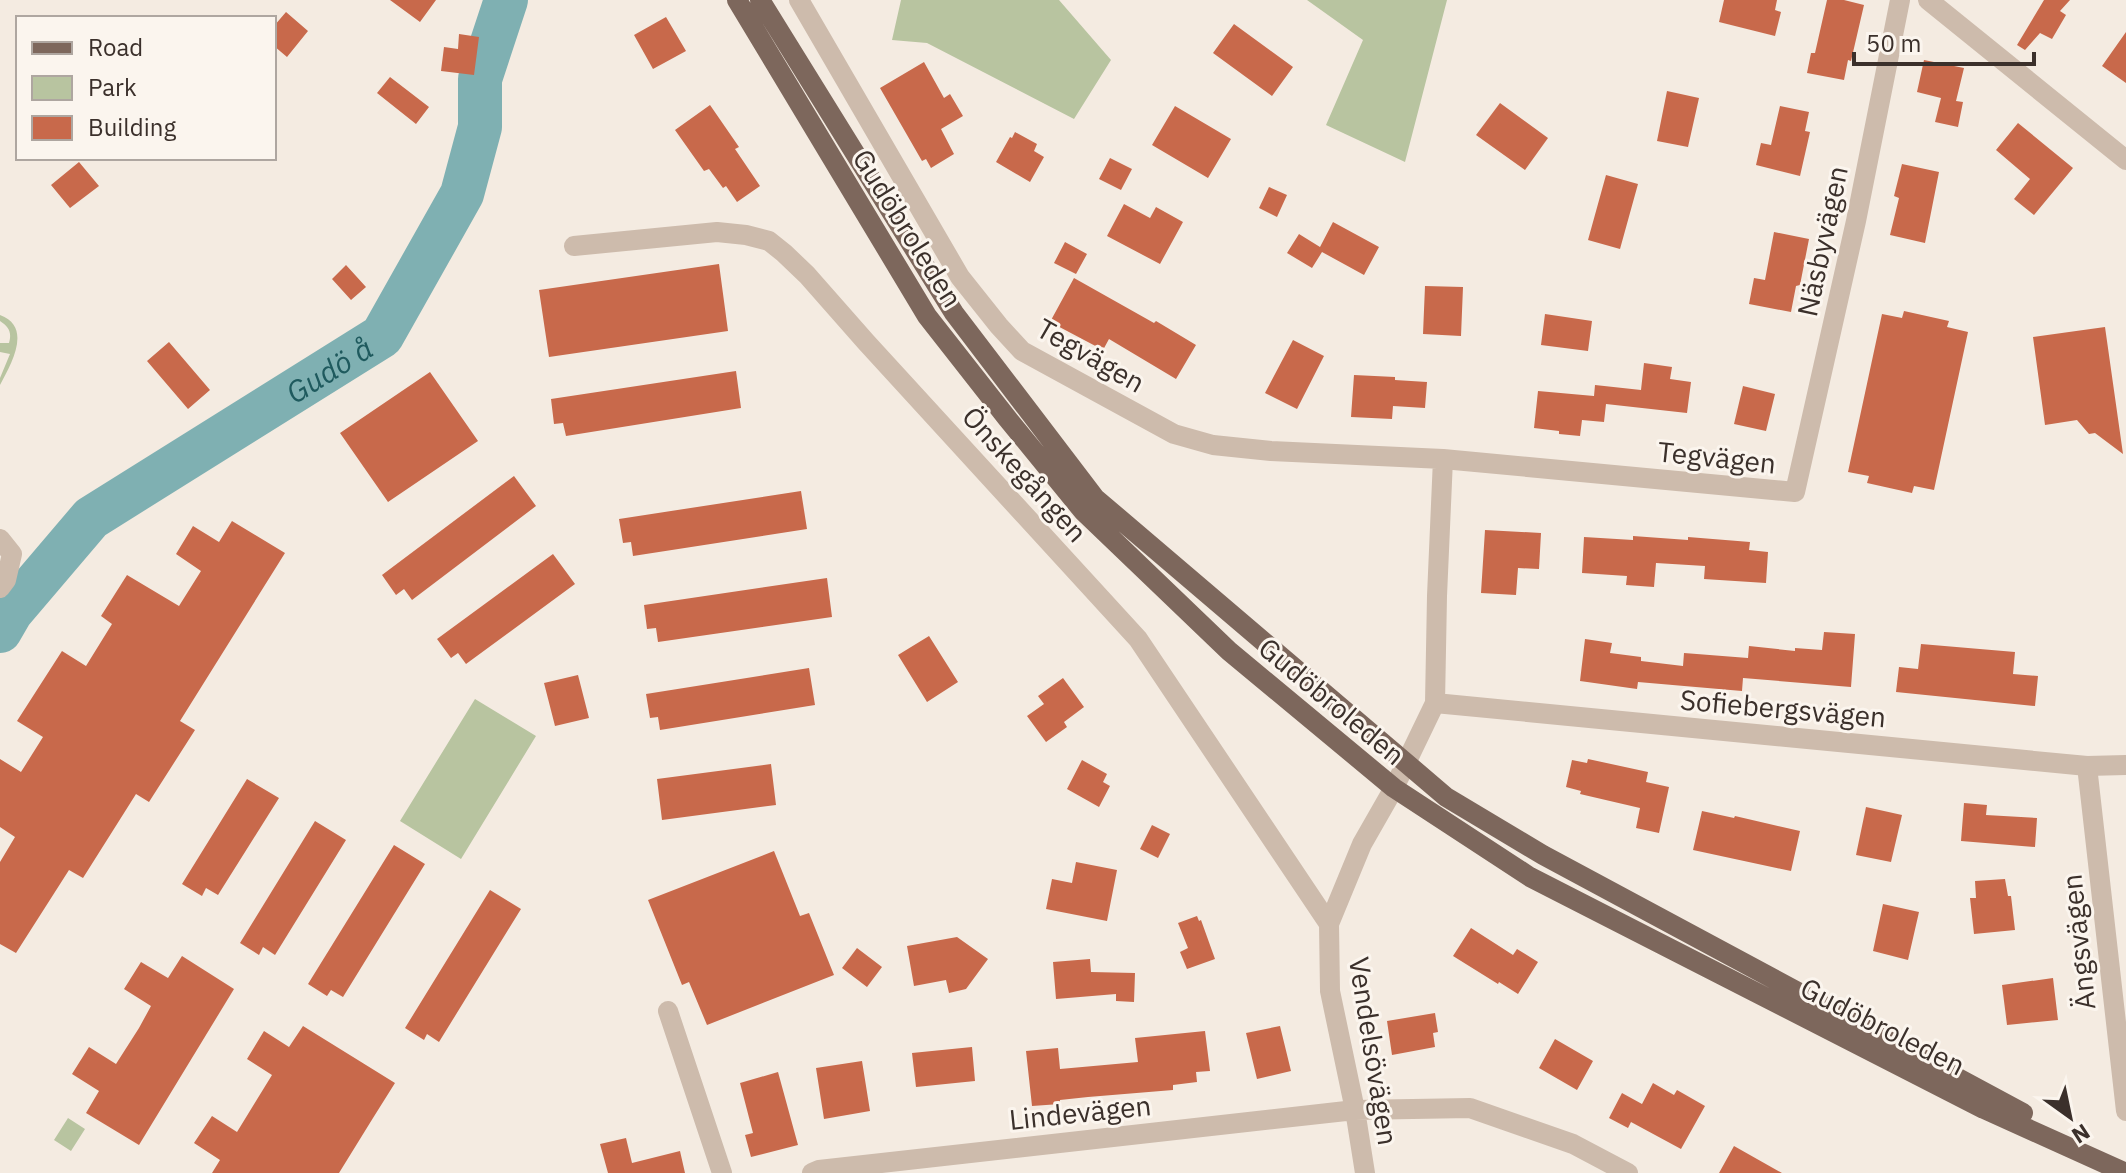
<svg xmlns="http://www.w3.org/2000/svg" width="2126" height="1173" viewBox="0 0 2126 1173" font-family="'IBM Plex Sans',sans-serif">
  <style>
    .green { fill: #b8c4a0 }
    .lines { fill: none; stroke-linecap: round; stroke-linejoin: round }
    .river { stroke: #7fb0b2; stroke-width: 44 }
    .building { fill: #c8694b }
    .minor { stroke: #cdbbac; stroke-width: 20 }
    .major { stroke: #7d675c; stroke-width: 20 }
    .labels { text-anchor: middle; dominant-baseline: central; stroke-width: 6; stroke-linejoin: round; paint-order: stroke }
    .street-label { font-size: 28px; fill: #3b302b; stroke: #fbf5ee }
    .water-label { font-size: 30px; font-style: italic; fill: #1f5a5e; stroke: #fbf5ee }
  </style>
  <rect width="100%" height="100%" fill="#f4ebe1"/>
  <path class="green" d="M901 0H1059L1111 60 1074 119 927 43 892 40Z
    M1307 0H1447L1405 162 1326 125 1363 40Z
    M0 315C33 327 11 364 0 385V378L10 354 0 352V343H9C12 332 9 327 0 321Z
    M475 699 536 736 461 859 400 821Z
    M68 1118 85 1129 71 1151 54 1140Z"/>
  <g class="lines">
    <path class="river" id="s1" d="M0 631 11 612 91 518 382 336 462 194 480 127V79L506 0"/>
  </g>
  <path class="building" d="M390 0H436L420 22Z
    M1724 0H1777L1775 10 1781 12 1775 36 1719 22Z
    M1827 0H1844L1864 5 1851 61 1848 60 1844 80 1807 73 1811 53H1815Z
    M2044 0H2070L2060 11 2066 15 2052 39 2040 33 2025 50 2017 45Z
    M286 12 308 31 287 57 274 46V26Z
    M666 17 686 51 653 69 634 35Z
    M1234 24 1293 67 1272 96 1213 53Z
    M2126 32V83L2102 66Z
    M459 34 479 37 474 75 441 71 444 47 458 49Z
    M1924 60 1964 68 1956 101 1963 102 1958 127 1935 122 1941 98 1917 92Z
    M924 62 944 98 950 94 963 116 941 129 954 154 931 168 926 159 922 161 880 88Z
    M390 77 429 107 416 124 377 93Z
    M1667 91 1699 98 1688 147 1657 141Z
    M1500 103 1548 138 1525 170 1476 135Z
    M710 105 739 147 735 149 760 186 737 202 726 186 723 188 709 169 704 171 675 130Z
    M1175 106 1231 139 1208 178 1152 145Z
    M1780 106 1809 112 1805 131 1810 132 1800 176 1756 165 1761 143 1771 145Z
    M2018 123 2073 168 2034 215 2014 199 2030 179 1996 150Z
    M1015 132 1037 144 1034 151 1044 157 1030 182 996 162 1010 137 1012 138Z
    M1110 158 1132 169 1121 190 1099 179Z
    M79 162 99 186 70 208 51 185Z
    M1902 164 1939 172 1925 243 1890 235 1899 198 1894 196Z
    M1606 175 1638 184 1620 249 1588 240Z
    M1269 187 1287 195 1277 217 1259 208Z
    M1124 204 1150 218 1156 207 1183 222 1160 264 1107 236Z
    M1333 222 1379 247 1364 275 1322 252 1312 268 1287 253 1299 234 1320 247Z
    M1774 232 1809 239 1800 285 1796 286 1791 312 1749 304 1754 278 1765 280Z
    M1065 242 1087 254 1076 274 1054 263Z
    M719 264 728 331 549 357 539 290Z
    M346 265 366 287 351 300 332 279Z
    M1074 278 1154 323 1156 321 1196 345 1176 379 1109 339 1103 350 1050 322Z
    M1425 286 1463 287 1461 336 1423 334Z
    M1904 311 1949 321 1947 327 1968 332 1934 490 1914 486 1912 493 1867 483 1869 476 1848 472 1882 314 1902 318Z
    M1545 314 1592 321 1588 351 1541 345Z
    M2105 327 2123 454 2095 433 2089 434 2077 420 2045 425 2033 337Z
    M1293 340 1324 356 1297 409 1265 393Z
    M169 342 210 390 188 409 147 361Z
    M1644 363 1672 367 1670 379 1691 382 1687 413 1606 404 1604 422 1582 420 1580 436 1559 434V431L1534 428 1538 391 1594 396 1595 385 1641 390Z
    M736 371 741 408 566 436 563 423 554 424 551 399Z
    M430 372 478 441 388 502 340 433Z
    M1354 375 1395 377V380L1427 382 1425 408 1393 406 1392 419 1351 417Z
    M1743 386 1775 394 1766 431 1734 424Z
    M514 476 536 506 412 600 404 589 396 595 382 575Z
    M801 491 807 529 633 556 631 542 623 543 619 519Z
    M232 521 285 553 180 721 195 730 149 802 136 794 83 878 69 870 16 953 0 944V862L15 837 0 827V759L21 772 43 737 17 721 62 651 86 666 112 624 101 616 127 575 179 606 201 571 176 554 193 526 219 542Z
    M1485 530 1541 533 1539 569 1518 568 1516 595 1481 593Z
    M1633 536 1688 540V537L1750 542 1749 550 1768 552 1766 583 1704 579 1705 566 1656 563 1654 587 1626 585 1627 576 1582 573 1584 537 1633 540Z
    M553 554 575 584 466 664 458 653 451 658 437 639Z
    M827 578 832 617 658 642 656 628 647 629 644 605Z
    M1824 632 1855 634 1851 687 1743 678 1742 691 1638 682 1637 689 1580 681 1585 639 1612 643 1610 653 1641 657V661L1683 666 1684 653 1748 658 1749 646 1795 651V648L1822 650Z
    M929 636 958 682 927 702 898 655Z
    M1921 644 2015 652 2013 674 2038 676 2035 706 1896 692 1899 667 1918 669Z
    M809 668 815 705 660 730 658 717 650 718 646 694Z
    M578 675 589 718 555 726 544 683Z
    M1063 678 1084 707 1064 722 1067 727 1046 742 1027 716 1044 704 1038 696Z
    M1588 759 1648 772 1646 782 1669 787 1659 833 1636 828 1640 808 1580 794 1581 791 1566 787 1572 760 1587 763Z
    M1082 760 1107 774 1103 782 1110 786 1099 807 1067 789Z
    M771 764 776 805 662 820 657 779Z
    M247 779 279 798 218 895 206 888 202 896 182 884Z
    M1964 803 1987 805 1986 815 2037 818 2035 847 1961 841Z
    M1866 807 1902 815 1891 862 1856 855Z
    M1702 811 1734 818 1735 816 1800 831 1791 871 1693 850Z
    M315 821 346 840 275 955 263 947 259 955 240 943Z
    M1152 825 1170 834 1158 858 1140 849Z
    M394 845 425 864 343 997 331 990 327 996 308 984Z
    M774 851 800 916 809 913 834 975 707 1025 689 982 682 985 648 900Z
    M1076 862 1117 870 1107 921 1046 909 1052 879 1072 883Z
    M2005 879 2008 896H2011L2015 930 1974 934 1970 898H1976L1975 881Z
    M490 890 521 909 439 1042 427 1034 424 1040 405 1028Z
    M1883 904 1919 912 1908 960 1873 951Z
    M1197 916 1199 921 1201 920 1215 959 1187 969 1180 952 1188 948 1178 923Z
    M1471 928 1513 955 1517 949 1538 962 1518 994 1499 982 1498 984 1453 956Z
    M957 937 988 959 966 989 949 993 946 980 914 986 907 946Z
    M857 948 882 967 867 987 842 968Z
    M182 956 234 989 139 1145 86 1113 99 1091 72 1074 89 1047 116 1064 139 1028 151 1006 124 989 141 962 168 978Z
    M1090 959 1091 972 1135 973 1134 1002 1116 1001V994L1056 999 1053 962Z
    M2053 978 2058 1020 2007 1025 2002 985Z
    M1435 1013 1438 1032 1433 1033 1435 1047 1392 1055 1387 1021Z
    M303 1026 395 1083 373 1118 339 1173H212L220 1160 194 1143 212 1116 237 1132 272 1075 247 1059 264 1031 289 1047Z
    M1280 1026 1291 1071 1257 1079 1246 1033Z
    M1205 1031 1210 1071 1196 1072 1197 1082 1173 1085V1090L1088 1097 1060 1100V1104L1032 1106 1026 1051 1058 1048 1060 1069 1138 1062 1135 1038Z
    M1555 1039 1593 1061 1577 1090 1539 1068Z
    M972 1047 975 1081 916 1087 912 1053Z
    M862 1061 870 1111 824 1119 816 1068Z
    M778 1072 798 1145 751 1157 745 1135 753 1133 740 1083Z
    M1653 1083 1674 1095 1677 1090 1705 1106 1681 1149 1631 1122 1628 1128 1609 1118 1622 1093 1642 1104Z
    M626 1138 632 1163 680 1151 685 1173H608L600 1144Z
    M1734 1146 1782 1173H1719Z"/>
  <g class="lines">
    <path class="minor" d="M799 0 960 277 999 326 1022 351 1174 434 1213 445 1271 451 1443 459 1437 596 1435 703 1394 788 1362 844 1329 924 1330 991 1355 1110 1365 1173
      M1928 0 2126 160
      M574 246 717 232 746 235 769 241 784 253 807 275 866 342 1138 639 1329 924
      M1443 459 1795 492 1856 221 1900 0
      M0 539 12 554 6 580 0 588
      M1435 703 2087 766 2126 765
      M2087 766 2126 1111
      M668 1011 722 1173
      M812 1173 819 1170 1355 1110 1470 1108 1573 1144 1628 1173"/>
    <path class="major" d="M737 0 927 316 1007 418 1083 511 1229 651 1394 788 1530 877 1984 1109 2126 1173
      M760 0 954 313 1095 498 1446 797 1543 855 2023 1113"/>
  </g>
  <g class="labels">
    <g class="street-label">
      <text transform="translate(908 228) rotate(58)">Gudöbroleden</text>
      <text transform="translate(1822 241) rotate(-78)">Näsbyvägen</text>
      <text transform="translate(1091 355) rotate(30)">Tegvägen</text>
      <text transform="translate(1717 457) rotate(6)">Tegvägen</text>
      <text transform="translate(1025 474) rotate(48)">Önskegången</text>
      <text transform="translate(1332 701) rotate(40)">Gudöbroleden</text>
      <text transform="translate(1783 708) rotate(5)">Sofiebergsvägen</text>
      <text transform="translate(2078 942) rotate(-96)">Ängsvägen</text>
      <text transform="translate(1883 1026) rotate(27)">Gudöbroleden</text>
      <text transform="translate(1374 1051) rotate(81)">Vendelsövägen</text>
      <text transform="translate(1080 1112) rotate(-6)">Lindevägen</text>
    </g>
    <g class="water-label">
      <text stroke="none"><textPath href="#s1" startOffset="426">Gudö å</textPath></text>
    </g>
  </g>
  <rect x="16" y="16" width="260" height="144" fill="#fbf5ee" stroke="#aea6a0" stroke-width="2"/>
  <rect x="32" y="42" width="40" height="12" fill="#7d675c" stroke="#aea6a0" stroke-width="2"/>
  <text x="88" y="56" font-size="24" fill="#3b302b">Road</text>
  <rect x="32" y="76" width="40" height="24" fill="#b8c4a0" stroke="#aea6a0" stroke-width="2"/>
  <text x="88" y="96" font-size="24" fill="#3b302b">Park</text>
  <rect x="32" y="116" width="40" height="24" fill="#c8694b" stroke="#aea6a0" stroke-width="2"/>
  <text x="88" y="136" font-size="24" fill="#3b302b">Building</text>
  <g transform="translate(2070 1117) rotate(147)" stroke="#fbf5ee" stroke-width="6" paint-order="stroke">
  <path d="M0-6L14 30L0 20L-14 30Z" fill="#3b302b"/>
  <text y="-12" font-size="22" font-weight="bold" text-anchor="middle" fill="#3b302b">N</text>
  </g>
  <path d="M1854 52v12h180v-12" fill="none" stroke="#3b302b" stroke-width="4"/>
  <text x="1866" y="52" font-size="24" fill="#3b302b" stroke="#fbf5ee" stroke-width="6" paint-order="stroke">50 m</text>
</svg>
